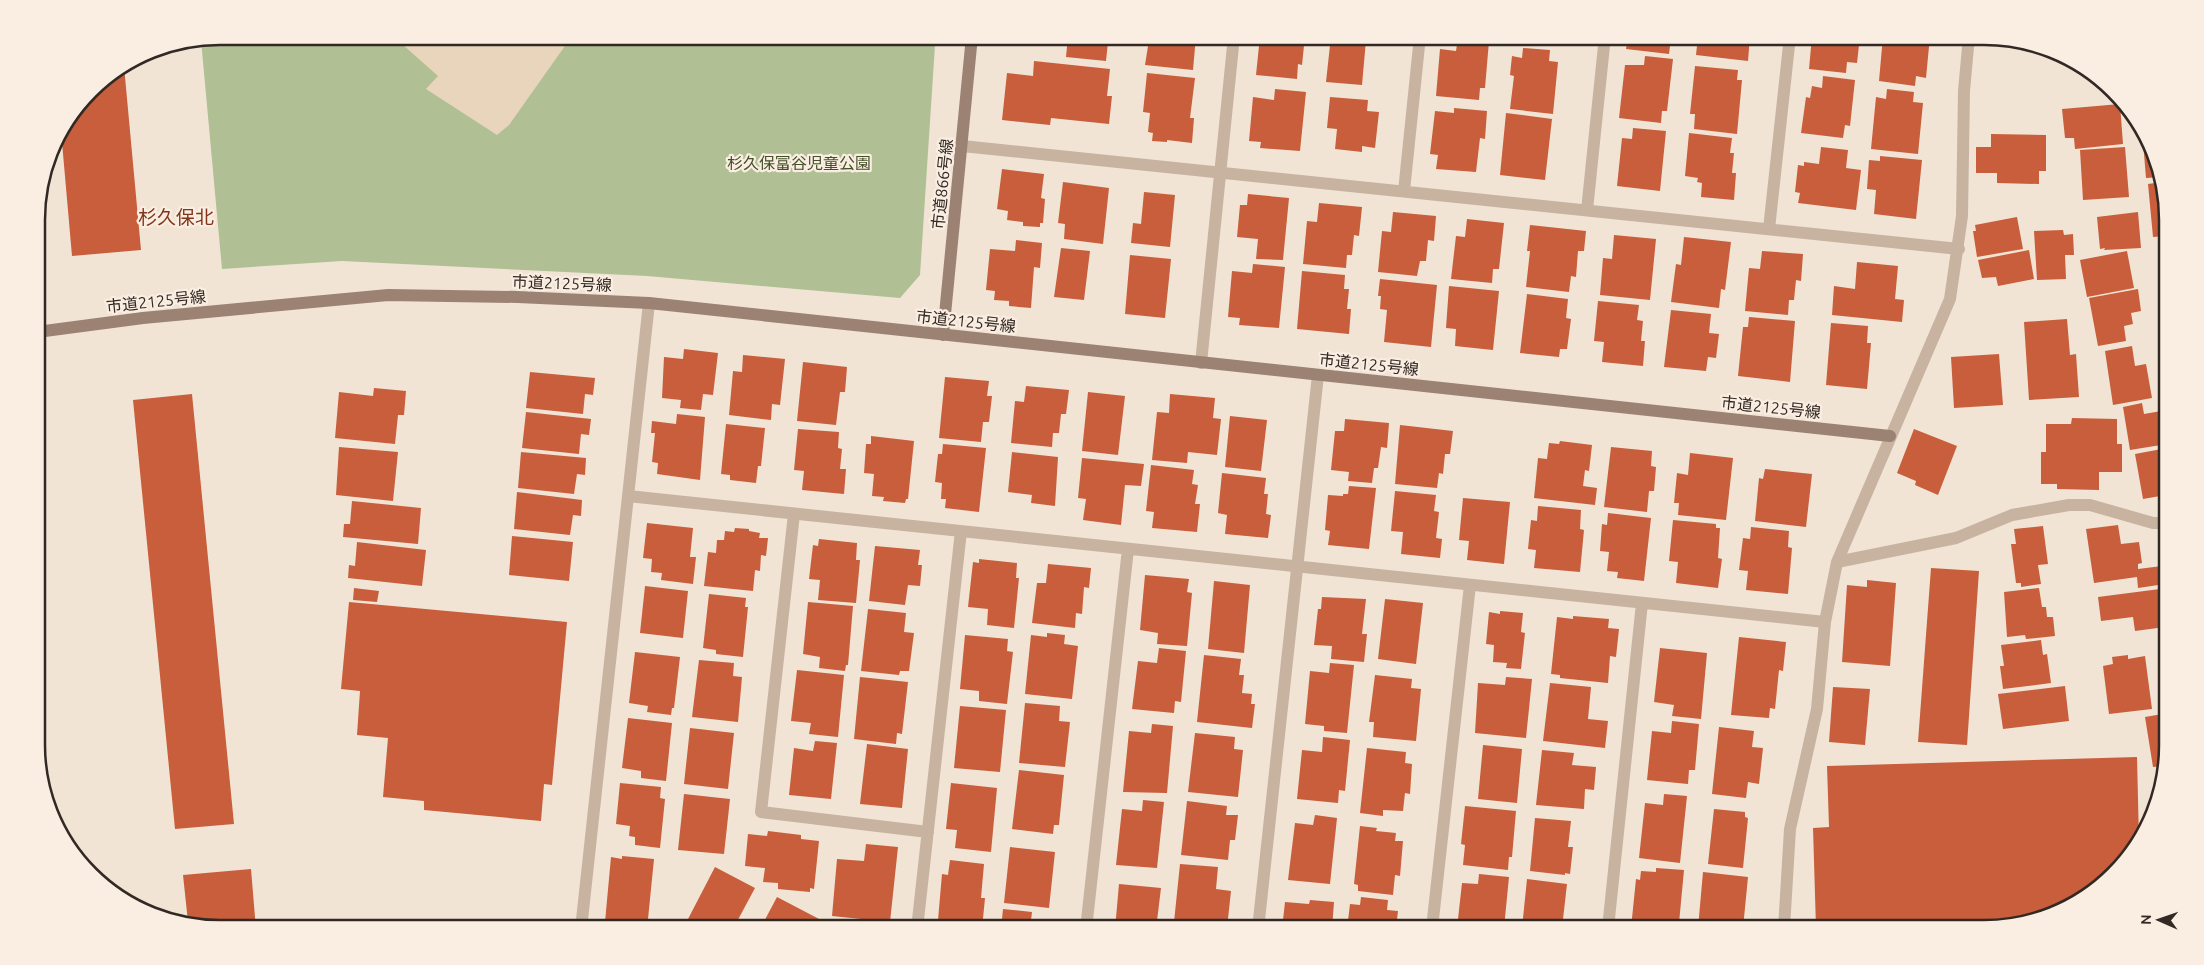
<svg xmlns="http://www.w3.org/2000/svg" width="2204" height="965" viewBox="0 0 2204 965" font-family="Ubuntu,'Noto Sans JP',sans-serif">
  <style>
    .green { fill: #b1bf95 }
    .plaza { fill: #e9d5bb }
    .building { fill: #c85e3b }
    .lines { fill: none; stroke-linecap: round; stroke-linejoin: round }
    .street { stroke: #c8b3a1; stroke-width: 12 }
    .secondary { stroke: #9c8273; stroke-width: 12 }
    .labels { text-anchor: middle; dominant-baseline: central; stroke-width: 4.5; stroke-linejoin: round; paint-order: stroke }
    .park-label { font-size: 16px; fill: #425128; stroke: #f9eee1 }
    .street-label { font-size: 16px; fill: #332924; stroke: #f9eee1 }
    .quarter-label { font-size: 19px; fill: #83351c; stroke: #f9eee1 }
    .rim { fill: none; stroke: #332924; stroke-width: 2.5 }
  </style>
  <rect width="100%" height="100%" fill="#f1e4d5"/>
  <path class="green" d="M220 36H916L935 45 920 275 900 298 647 276 342 261 222 269 201 40Z"/>
  <path class="plaza" d="M399 36H572L509 125 497 135 426 89 438 76 402 44Z"/>
  <path class="building" d="M1011 36H1048L1047 39 1036 38V41L1011 38Z
    M1068 36H1119L1118 43 1108 42 1106 61 1066 57Z
    M1145 36H1196L1193 70 1145 65 1148 46H1144Z
    M1260 36H1305L1302 65 1298 64 1297 79 1256 75Z
    M1331 36H1363V40H1366L1362 85 1326 82Z
    M1513 36H1556L1555 42Z
    M1628 36H1676V39L1671 38 1669 54 1626 49Z
    M1698 36H1750L1748 61 1696 55Z
    M1812 36H1860L1857 63 1847 62 1846 73 1809 69Z
    M1883 36H1930L1926 78 1916 76 1915 86 1879 81Z
    M1458 38 1489 41 1485 88H1480L1479 100 1436 96 1440 49 1456 51Z
    M1523 48 1550 50 1549 61 1558 62 1553 114 1510 109 1514 76 1510 75 1512 56 1522 58Z
    M1645 56 1673 59 1667 111H1662L1661 123 1619 118 1625 65H1644Z
    M1034 61 1110 69 1107 96H1112L1109 124 1051 118 1050 125 1002 120 1007 73 1033 76Z
    M124 66 141 250 72 256 61 131 99 82Z
    M1695 66 1738 70 1737 80H1742L1737 134 1694 129 1695 114H1690Z
    M1147 73 1195 78 1190 118H1194L1192 143 1167 140V142L1152 141 1153 133 1148 132 1150 113 1143 112Z
    M1823 76 1855 80 1850 126 1845 125 1843 138 1801 133 1806 97 1810 98 1812 86 1822 88Z
    M1275 89 1306 92 1300 151 1260 148 1261 142 1249 141 1253 97 1274 100Z
    M1887 89 1914 92 1913 102 1923 103 1918 154 1871 149 1876 97 1886 99Z
    M1330 97 1368 100 1367 111 1379 112 1375 148 1362 146V152L1335 149 1337 129 1327 128Z
    M2120 104 2123 144 2075 149 2074 138H2065L2062 109Z
    M1454 108 1487 111 1485 139 1480 138 1476 172 1436 169 1438 155 1430 154 1435 111 1454 113Z
    M1506 113 1552 119 1545 180 1500 175Z
    M1633 128 1666 131 1660 191 1617 186 1622 138 1632 139Z
    M2142 130 2154 150 2161 177 2146 178Z
    M1689 133 1732 138 1730 153H1734L1732 173H1736L1734 200 1701 197 1702 183 1697 182 1698 178 1685 176Z
    M1991 134 2046 135V171H2039V184L1997 183V173H1976V147H1991Z
    M1821 147 1848 150 1846 168 1861 170 1856 210 1798 203 1800 193 1795 192 1798 165 1804 166V162L1819 164Z
    M2125 147 2129 197 2083 200 2080 150Z
    M1880 156 1922 160 1916 219 1874 214 1876 190 1867 189 1869 160 1880 161Z
    M1002 169 1044 174 1041 198 1045 199 1043 223H1040V227L1023 226V222L1007 220 1008 211 997 209Z
    M1063 182 1109 188 1103 244 1064 239 1065 224 1058 223Z
    M2162 182 2166 196V236L2153 237 2148 184Z
    M1144 192 1175 195 1170 247 1131 243 1133 223 1141 224Z
    M1248 194 1289 198 1283 260 1256 259 1258 239 1237 237 1240 205H1247Z
    M1319 203 1362 207 1359 236 1354 235 1352 255H1347L1346 268 1303 264 1307 221 1317 222Z
    M1393 212 1436 216 1434 241 1428 240 1426 261H1420L1417 276 1378 272 1382 231 1391 232Z
    M2138 212 2141 248 2104 250 2105 248 2100 249 2097 217Z
    M2017 217 2023 249 1977 257 1973 231H1976L1975 225Z
    M1467 219 1504 223 1499 269H1493L1492 283 1451 279 1456 236 1465 237Z
    M1530 225 1586 231 1584 251H1578L1576 277 1571 276 1569 292 1526 287 1530 251H1527Z
    M2063 230 2064 235 2073 234 2074 255H2065L2066 279 2037 280 2034 231Z
    M1614 235 1656 239 1650 300 1600 295 1603 258 1612 259Z
    M1684 237 1731 242 1725 290 1721 289 1719 308 1671 302 1676 264 1681 265Z
    M1016 240 1042 243 1040 268 1034 267 1031 308 1009 306V301L994 300 995 291 986 290 990 249 1015 251Z
    M1061 248 1090 251 1084 300 1054 297Z
    M2029 250 2034 279 1998 286 1996 277 1982 278 1978 260Z
    M1762 251 1803 254 1801 281 1796 280 1794 300H1789L1788 315 1745 311 1749 268 1760 269Z
    M2127 251 2134 288 2087 297 2080 260Z
    M1130 255 1171 259 1165 318 1125 314Z
    M1857 262 1898 266 1895 299 1904 300 1902 322 1832 315 1834 286 1855 289Z
    M1253 264 1285 267 1279 328 1239 325 1240 318 1228 317 1232 271 1252 273Z
    M1302 271 1345 275 1344 289H1349L1347 309H1351L1349 334 1297 329Z
    M1380 279 1437 285 1431 347 1384 342 1387 310 1380 309 1381 296H1378Z
    M1449 286 1499 291 1493 350 1455 346 1456 329 1446 328Z
    M2138 289 2141 311 2131 313 2133 324 2124 326 2126 341 2098 346 2089 298Z
    M1527 294 1568 299 1566 318 1571 319 1567 349H1560L1559 357 1520 353Z
    M1598 301 1639 305 1637 320 1643 321 1641 341H1645L1643 366 1602 362 1604 342 1594 341Z
    M1671 310 1711 314 1709 333 1719 334 1716 358 1708 357 1706 371 1664 367Z
    M1749 317 1795 321 1790 382 1738 376 1743 327H1748Z
    M2067 319 2070 355 2076 354 2079 397 2029 400 2024 322Z
    M1831 323 1868 326 1867 343H1871L1867 389 1826 385Z
    M2132 346 2135 366 2146 364 2152 398 2113 405 2105 351Z
    M684 349 718 353 713 395 703 394 701 410 680 408 681 400 662 398 664 357 683 359Z
    M1999 354 2003 405 1954 408 1951 357Z
    M743 355 785 359 780 405 772 404 771 420 729 415 733 371 742 372Z
    M803 362 847 367 845 392H840L836 425 797 421Z
    M530 372 595 378 593 395 585 394 583 414 526 408Z
    M945 377 989 381 987 396H992L989 422H983L981 442 939 438Z
    M1026 386 1069 390 1066 414H1061L1059 433H1053L1052 447 1011 443 1015 401 1024 402Z
    M374 388 406 391 404 415H398L395 444 335 438 339 392 373 396Z
    M1088 392 1125 396 1118 455 1082 451Z
    M192 394 234 824 175 829 133 400Z
    M1170 394 1215 398 1213 418 1221 419 1217 455 1188 452 1187 463 1152 460 1157 412 1169 413Z
    M2142 403 2144 414 2167 410V444L2130 450 2123 407Z
    M526 412 591 419 589 435 581 434 579 454 522 448Z
    M677 414 705 417 700 480 657 474 658 463 652 462 655 433H651L652 421 676 424Z
    M1230 416 1267 420 1261 471 1225 467Z
    M2072 418 2117 419V444H2122V472H2099V490L2057 489V484H2041V452H2046V424H2071Z
    M1345 419 1389 423 1387 448 1381 447 1378 468H1374L1372 483 1348 481 1349 472 1331 470 1335 431H1344Z
    M726 424 765 428 761 466H758L756 483 730 480V475L721 474Z
    M1400 425 1453 431 1450 454H1445L1443 474 1439 473 1437 488 1395 484Z
    M798 429 839 432 838 448 842 449 840 469H846L844 494 802 490 804 471 794 470Z
    M1914 429 1957 446 1938 495 1915 485 1916 481 1897 473Z
    M871 436 914 441 908 499H906L905 503 883 501 884 497 872 496 874 474 864 473 866 444H871Z
    M1560 441 1592 445 1589 471 1585 470 1583 486 1597 488 1595 505 1534 498 1538 458 1547 459 1549 443 1559 444Z
    M943 444 986 448 979 512 945 508 946 499H941L942 483 935 482 938 454H942Z
    M339 447 398 452 393 501 336 495Z
    M1611 447 1652 451 1651 466 1656 467 1654 491H1649L1647 512 1604 507Z
    M2167 448V473L2163 474 2166 495 2143 499 2135 454Z
    M521 452 586 458 585 475 577 474 574 494 518 488Z
    M1012 452 1058 457 1055 506 1031 503 1032 495 1008 492Z
    M1690 453 1733 458 1726 520 1678 515 1679 503H1674L1677 473 1688 475Z
    M1082 458 1144 464 1141 486 1125 485 1121 525 1083 520 1086 499 1078 498Z
    M1151 465 1194 470 1192 484 1198 485 1195 504H1200L1197 532 1152 528 1154 512 1146 511Z
    M1765 469 1812 474 1806 527 1755 521 1759 478 1763 479Z
    M1222 473 1266 478 1264 494H1268L1266 514 1271 515 1268 538 1225 534 1227 515 1218 513Z
    M1349 486 1376 488 1369 549 1328 545 1330 531 1325 530 1328 495 1343 496V494H1348Z
    M1395 491 1436 495 1434 511 1439 512 1436 538 1442 539 1440 558 1401 554 1403 532 1391 531Z
    M517 492 582 500 581 516 573 515 570 535 514 529Z
    M1463 498 1510 502 1504 564 1467 560 1469 541 1459 540Z
    M352 501 421 508 418 544 343 537 344 524H350Z
    M1538 506 1581 510 1580 529 1584 530 1580 572 1534 568 1536 550 1528 549 1531 520 1537 521Z
    M1608 513 1651 518 1644 581 1617 578 1618 572 1607 571 1609 552 1600 551 1602 524 1607 525Z
    M1673 520 1716 524V528H1720L1718 558 1722 559 1718 588 1676 583 1678 562 1669 561Z
    M647 523 693 528 690 557H696L693 584 661 580 662 573 651 572 652 559 643 558Z
    M2118 525 2121 544 2139 542 2142 563 2138 564V569L2162 566 2165 584 2138 588 2137 577 2094 583 2086 529Z
    M2043 526 2048 564 2038 565 2041 584 2021 587V583H2016L2011 544H2016L2014 529Z
    M1751 527 1789 531 1788 547 1792 548 1788 594 1746 590 1748 571 1739 570 1743 538 1750 539Z
    M735 528 749 529V531L760 533 759 538H768L766 556 761 555 760 571 755 570 753 591 704 586 708 552 716 553 717 540H724L725 531 734 532Z
    M512 536 573 542 569 581 509 575Z
    M819 539 857 543 856 560H860L856 603 818 600 820 580 809 579 813 545 818 546Z
    M357 542 426 550 422 586 348 578 349 565 355 566Z
    M875 546 920 550 918 565H922L920 586 908 585 905 605 869 601Z
    M979 559 1017 563 1016 578H1019L1014 628 987 625 988 609 968 607 973 562 979 563Z
    M1048 564 1091 568 1089 588 1084 587 1082 614 1076 613 1075 628 1032 623 1037 583H1046Z
    M1931 568 1979 571 1967 745 1918 742Z
    M1145 575 1189 579 1187 592 1192 593 1187 646 1157 644 1158 633 1140 630Z
    M1867 580 1896 583 1890 666 1842 662 1847 585 1867 587Z
    M1214 581 1250 585 1244 653 1208 649Z
    M645 586 688 591 683 638 640 633Z
    M354 588 379 591 377 602 353 600Z
    M2039 588 2042 607H2046L2047 617H2053L2055 636 2026 639 2025 635 2007 637 2004 592Z
    M2160 589 2165 627 2135 631 2133 617 2101 621 2098 597Z
    M709 594 746 598 745 607H748L743 657 716 654V650L703 648Z
    M1322 597 1366 599 1362 634H1367L1364 662 1331 659 1332 646 1314 645 1318 609H1321Z
    M1385 599 1423 603 1416 664 1378 659Z
    M349 602 567 622 552 785 544 784 541 821 424 810V801L383 797 388 738 357 735 360 691 341 689Z
    M808 602 853 606 848 665H846L845 671 819 668 820 657 803 654Z
    M868 609 906 613 904 632 914 633 909 671H900L899 675 861 671Z
    M1500 611 1523 613 1521 632 1525 633 1521 669 1506 668 1507 663 1493 662 1494 645 1486 644 1489 612 1500 614Z
    M1573 616 1609 619 1608 628 1619 629 1616 657 1610 656 1608 683 1560 678V675L1551 674 1557 617 1573 619Z
    M1047 633 1065 635 1064 644 1078 646 1072 699 1025 694 1031 635 1047 637Z
    M965 635 1008 639 1007 651 1013 652 1007 704 979 701V691L960 689Z
    M1739 637 1786 642 1783 671 1779 670 1775 709 1770 708 1769 718 1731 715Z
    M2041 640 2043 655 2047 654 2051 683 2003 689 2000 666H2004L2001 645Z
    M1159 648 1186 651 1181 702 1175 701 1174 713 1132 709 1138 661 1157 663Z
    M1660 648 1707 653 1701 719 1672 716 1674 705 1654 702Z
    M2167 650 2168 703H2164L2158 652Z
    M635 652 680 657 674 708H672L671 715 647 712 648 706 629 703Z
    M1204 655 1241 659 1239 675H1244L1242 693 1252 694 1251 704H1255L1252 728 1197 722Z
    M2128 655V659L2145 656 2152 709 2109 714 2103 666 2113 664 2112 657Z
    M699 660 734 663 733 676 742 677 738 722 692 717Z
    M1330 663 1354 665 1347 733 1324 731V726L1305 724 1310 671 1329 673Z
    M797 670 844 675 838 737 809 734 811 723 791 721Z
    M1375 675 1412 679 1411 688 1421 689 1416 741 1373 737 1374 722H1369Z
    M860 677 908 682 902 734 897 733 896 744 854 739Z
    M1506 677 1532 679 1526 738 1475 733 1478 683 1505 685Z
    M1550 683 1591 687 1588 719 1608 721 1605 748 1543 741Z
    M2065 686 2069 721 2003 729 1998 694Z
    M1833 687 1870 689 1865 745 1829 742Z
    M1025 703 1060 706 1059 721 1070 722 1065 767 1019 763Z
    M960 706 1006 710 1000 772 954 768Z
    M2168 713V745L2164 766 2153 767 2145 717Z
    M628 718 672 723 666 781 641 778V771L622 768Z
    M1672 721 1699 724 1695 770H1689L1688 784 1647 780 1652 731 1671 733Z
    M1152 724 1173 726 1167 793 1123 792 1129 731 1151 733Z
    M1719 727 1754 731 1752 747 1763 748 1759 784 1748 782 1746 798 1712 794Z
    M690 728 734 733 728 789 684 784Z
    M1195 733 1235 737 1234 749 1243 750 1238 797 1188 792Z
    M1323 737 1350 740 1345 791 1339 790 1338 803 1297 799 1302 750 1322 752Z
    M815 741 837 743 831 799 789 795 794 748 813 751Z
    M867 744 908 749 902 808 860 804Z
    M1483 745 1522 749 1517 803 1478 799Z
    M1367 748 1406 752 1405 763 1412 764 1410 794 1405 793 1403 811 1383 810V816L1360 813Z
    M1542 750 1574 753 1572 765 1596 767 1594 790 1585 789 1584 809 1536 805Z
    M2137 757 2139 840 2130 857 2096 891 2043 919 1996 928H1816L1813 828 1829 827 1827 766Z
    M1019 770 1064 775 1059 825H1054L1053 834 1012 829Z
    M620 783 661 787 660 798 665 799 660 848 635 845V837L629 836 630 826 616 824Z
    M951 783 997 788 991 852 955 848 957 830 946 829Z
    M684 794 730 799 724 854 678 850Z
    M1664 794 1687 796 1680 863 1639 858 1645 803 1663 805Z
    M1143 800 1164 802 1157 868 1116 865 1122 809 1142 811Z
    M1187 801 1227 806 1226 815H1238L1235 840H1230L1228 860 1181 855Z
    M1465 806 1516 811 1512 857H1509L1508 870 1463 865 1465 845 1461 844Z
    M1714 809 1745 812V817L1748 818 1743 868 1708 864Z
    M1315 815 1337 818 1330 884 1288 880 1295 823 1313 825Z
    M1535 818 1571 821 1568 847H1573L1570 874 1565 873V875L1530 871Z
    M1360 826 1377 828 1376 831 1396 833 1395 841H1403L1400 876 1395 875 1393 895 1358 891V885L1354 884Z
    M768 831 801 835V839L819 841 814 889 810 888V892L778 889V883L763 882 765 868 745 866 748 834 767 836Z
    M866 844 898 847 890 922 832 916 837 859 864 861Z
    M1010 847 1055 852 1049 908 1004 903Z
    M622 856 654 859 647 929H624L625 924 605 922 611 857 622 859Z
    M950 860 984 864 981 898H985L982 929 957 927V922L938 920 942 874 948 875Z
    M1180 864 1218 867 1216 889 1231 891 1227 928 1174 922Z
    M715 867 755 888 733 929H706L688 919Z
    M1656 868 1684 870 1679 923 1673 922V928H1631L1636 879 1640 880 1641 871 1656 872Z
    M251 869 256 929H220L188 922 183 875Z
    M1703 872 1748 877 1743 928H1698Z
    M1479 874 1509 877 1504 928H1457L1462 883 1478 884Z
    M1527 879 1567 884 1562 928H1522Z
    M1119 884 1161 888 1156 929H1115Z
    M777 897 821 920 816 929H760Z
    M1361 897 1388 900 1387 910 1398 911 1396 928 1347 929 1350 904 1360 905Z
    M1310 900 1334 902 1332 929H1282L1285 902 1309 904Z
    M1003 909 1032 912 1030 929H1001Z"/>
  <g class="lines">
    <path class="street" d="M962 146 1959 249
      M1404 191 1420 36
      M1587 210 1605 36
      M1769 229 1790 36
      M1201 363 1234 36
      M628 496 1825 622
      M794 514 761 812 928 832
      M1837 562 1956 538 2012 515 2069 505H2090L2153 523H2167
      M1432 928 1470 585
      M1608 928 1642 603
      M1784 928 1790 829 1817 709 1825 622 1837 562 1950 299 1962 216 1964 91 1969 36
      M581 929 649 303
      M917 929 961 531
      M1086 929 1128 549
      M1258 929 1318 375"/>
    <path class="secondary" d="M37 332 143 318 388 295 518 297 649 303 1890 436
      M943 335 972 36"/>
  </g>
  <g class="labels">
    <g class="park-label">
      <text x="799" y="163">杉久保富谷児童公園</text>
    </g>
    <g class="street-label">
      <text transform="translate(942 184) rotate(-84)">市道866号線</text>
      <text transform="translate(562 283) rotate(2)">市道2125号線</text>
      <text transform="translate(156 301) rotate(-6)">市道2125号線</text>
      <text transform="translate(966 321) rotate(6)">市道2125号線</text>
      <text transform="translate(1369 364) rotate(6)">市道2125号線</text>
      <text transform="translate(1771 407) rotate(6)">市道2125号線</text>
    </g>
    <g class="quarter-label">
      <text x="176" y="217">杉久保北</text>
    </g>
  </g>
  <path d="M0 0H2204V965H0ZM220 45H1984A175 175 0 0 1 2159 220V745A175 175 0 0 1 1984 920H220A175 175 0 0 1 45 745V220A175 175 0 0 1 220 45Z" fill="#f9eee1" fill-rule="evenodd"/>
  <path class="rim" d="M220 45H1984A175 175 0 0 1 2159 220V745A175 175 0 0 1 1984 920H220A175 175 0 0 1 45 745V220A175 175 0 0 1 220 45Z"/>
  <g transform="translate(2159 920) rotate(272)" stroke="#f9eee1" stroke-width="4" paint-order="stroke">
  <path d="M0-4L9 19L0 12L-9 19Z" fill="#332924"/>
  <text y="-8" font-size="14" font-weight="bold" text-anchor="middle" fill="#332924">N</text>
  </g>
</svg>
